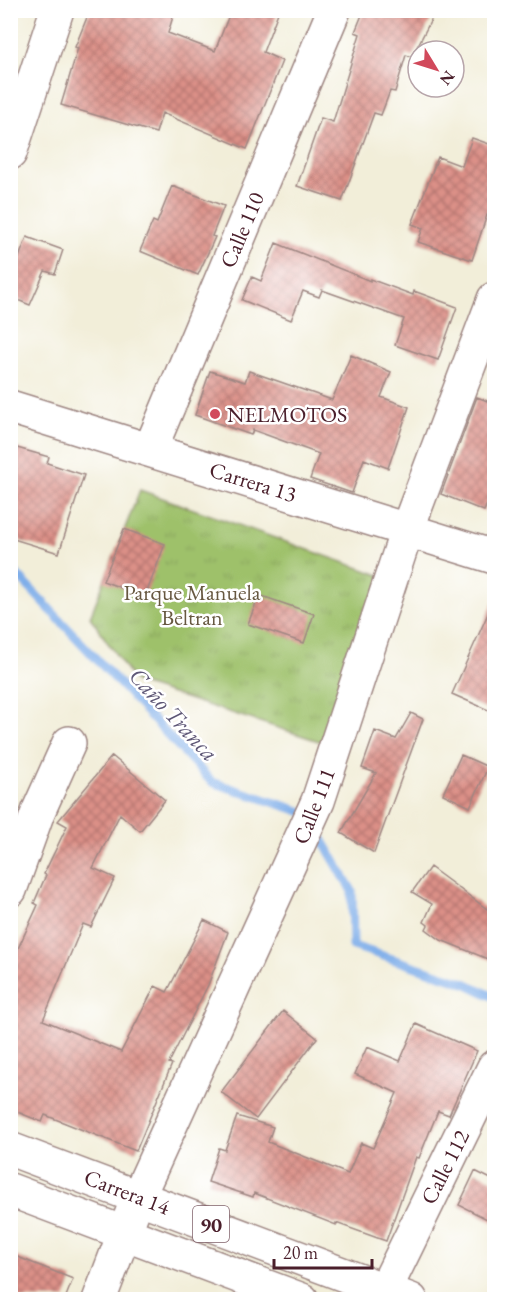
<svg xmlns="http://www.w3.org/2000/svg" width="505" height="1310" viewBox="0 0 505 1310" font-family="'EB Garamond',serif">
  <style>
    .park { fill: url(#park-tufts); stroke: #74704b; stroke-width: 1.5 }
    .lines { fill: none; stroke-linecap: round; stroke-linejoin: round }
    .stream { stroke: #7faee9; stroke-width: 9 }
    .building { fill: url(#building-cross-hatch) }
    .minor-casing { stroke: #9e8682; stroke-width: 36 }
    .major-casing { stroke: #9e8682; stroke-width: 36 }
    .minor { stroke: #fff; stroke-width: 33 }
    .major { stroke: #fff; stroke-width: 33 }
    .poi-dot { fill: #d1495b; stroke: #fff; stroke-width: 2 }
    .labels { text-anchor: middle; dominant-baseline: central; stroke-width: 5; stroke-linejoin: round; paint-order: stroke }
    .shield { fill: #fff; stroke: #80626b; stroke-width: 1.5 }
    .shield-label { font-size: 21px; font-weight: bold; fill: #4a1f2b }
    .street-label { font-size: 22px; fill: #4a1f2b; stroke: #fff }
    .poi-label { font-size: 22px; fill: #4a1f2b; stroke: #fff; text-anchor: start }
    .park-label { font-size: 22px; fill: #675841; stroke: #fff }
    .water-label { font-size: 24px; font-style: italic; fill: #5f5877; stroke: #fff }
  </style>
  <defs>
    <pattern id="park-tufts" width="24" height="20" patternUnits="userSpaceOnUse" patternTransform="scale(1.5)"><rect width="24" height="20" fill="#9ec16b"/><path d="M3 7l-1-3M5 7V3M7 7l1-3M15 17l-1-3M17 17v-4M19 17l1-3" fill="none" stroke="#8aa55d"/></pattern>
    <pattern id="building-cross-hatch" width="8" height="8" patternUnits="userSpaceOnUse" patternTransform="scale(1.5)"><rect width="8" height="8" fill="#db9087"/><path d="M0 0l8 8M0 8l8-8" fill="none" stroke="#b4756f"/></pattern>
  </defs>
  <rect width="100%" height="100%" fill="#fff"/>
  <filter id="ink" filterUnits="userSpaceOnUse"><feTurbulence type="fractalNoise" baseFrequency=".0167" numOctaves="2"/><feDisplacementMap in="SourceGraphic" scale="12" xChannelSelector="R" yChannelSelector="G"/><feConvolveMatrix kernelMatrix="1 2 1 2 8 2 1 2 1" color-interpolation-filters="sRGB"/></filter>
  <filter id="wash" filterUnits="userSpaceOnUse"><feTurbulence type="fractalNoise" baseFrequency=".008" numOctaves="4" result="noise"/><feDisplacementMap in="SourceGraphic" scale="24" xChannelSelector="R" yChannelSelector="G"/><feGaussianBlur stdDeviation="1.35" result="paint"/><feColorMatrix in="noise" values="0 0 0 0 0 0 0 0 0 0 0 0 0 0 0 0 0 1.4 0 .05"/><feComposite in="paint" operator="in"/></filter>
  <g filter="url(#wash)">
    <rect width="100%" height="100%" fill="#f2eed9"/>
    <path class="park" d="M140 490 382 576 322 742 135 682 90 617Z"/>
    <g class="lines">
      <path class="stream" d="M10 567 212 782 306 813
        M315 827 352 891 353 946 465 983 494 997"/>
    </g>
    <g id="blocks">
      <path class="building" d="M90 10H175L168 33 215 51 231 10H279L263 52 282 61 247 149 162 113 156 133 61 105 78 48 75 47Z
        M364 10H436L412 57 406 55 395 92 390 91 381 115 374 113 342 201 297 186 321 118 333 122 360 34 355 32Z
        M472 138 495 146V218L487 215 472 260 418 242 423 228 412 224 438 157 462 166Z
        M172 186 224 206 212 236 215 237 198 275 140 251 153 221 157 223Z
        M27 237 63 250 55 274 45 271 30 305 10 297V280Z
        M276 243 370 281V279L413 295 414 291 457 307 438 360 395 345 404 319 322 290 319 297 303 291 291 320 242 300 252 277 261 281Z
        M351 355 391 372 381 397 409 407 388 468 364 459 352 493 310 479 319 454 253 430 251 435 195 415 210 371 245 382 249 371 332 400Z
        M477 397 495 404V486L484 511 441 494Z
        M10 446 49 457 47 463 84 475 59 553 10 538Z
        M124 529 165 544 145 597 103 581Z
        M259 595 314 614 304 643 248 624Z
        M495 598V713L452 694Z
        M411 713 423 719 374 853 341 833 376 773 362 768 375 731 396 739Z
        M461 755 488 767 470 807 443 794Z
        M112 756 165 800 140 831 120 814 93 868 115 878 91 927 83 924 43 1020 121 1052 155 986 167 992 204 920 228 932 208 985 169 1063 172 1064 136 1151 45 1115 42 1122 10 1109V966L38 905 34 903 46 875 44 874 67 826 58 821Z
        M430 867 495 915V962L441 940 426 929 428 925 424 922 432 904 412 892Z
        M283 1011 317 1038 256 1119 221 1092Z
        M416 1024 477 1051 449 1115 438 1111 419 1158 416 1157 386 1241 336 1223V1225L254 1193 253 1197 208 1182 219 1148 225 1150 237 1116 273 1127 268 1142 348 1174 361 1143 373 1148 397 1093 355 1074 367 1047 400 1061Z
        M475 1171 495 1181V1223L459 1205Z
        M10 1254 73 1279 65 1299H10Z"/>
    </g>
  </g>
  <g filter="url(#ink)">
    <use href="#blocks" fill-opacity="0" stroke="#9e8682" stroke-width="1.5"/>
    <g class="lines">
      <defs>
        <path id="minor" d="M10 153 57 10
          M10 407 494 557
          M150 450 334 10
          M10 890 38 812 69 743
          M99 1300 138 1197 318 801 407 530 494 299
          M380 1300 494 1067"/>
        <path id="major" d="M10 1149 411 1300
          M10 1190 302 1300"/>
      </defs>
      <use href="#minor" class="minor-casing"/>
      <use href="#major" class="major-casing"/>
      <use href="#minor" class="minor"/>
      <use href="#major" class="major"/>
    </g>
  </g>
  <circle class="poi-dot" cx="215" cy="414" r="6"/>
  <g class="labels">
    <rect class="shield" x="193" y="1206" width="36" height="36" rx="4.5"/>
    <g class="shield-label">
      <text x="211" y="1224">90</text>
    </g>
    <g class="street-label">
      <text transform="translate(242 230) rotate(-67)">Calle 110</text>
      <text transform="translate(253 482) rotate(17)">Carrera 13</text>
      <text transform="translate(314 806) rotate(-69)">Calle 111</text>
      <text transform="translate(445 1167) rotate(-63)">Calle 112</text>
      <text transform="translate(127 1192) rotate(21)">Carrera 14</text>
    </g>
    <g class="poi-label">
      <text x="227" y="414">NELMOTOS</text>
    </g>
    <g class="park-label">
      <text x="192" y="592">Parque Manuela<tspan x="192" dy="25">Beltran</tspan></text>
    </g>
    <g class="water-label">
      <text transform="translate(174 714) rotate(47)">Caño Tranca</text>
    </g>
  </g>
  <rect width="505" height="1310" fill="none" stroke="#fff" stroke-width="36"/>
  <g transform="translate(436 69) rotate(128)"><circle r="28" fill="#ffffff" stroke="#b7a5aa" stroke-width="1.5"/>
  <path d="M0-4.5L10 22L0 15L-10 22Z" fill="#d1495b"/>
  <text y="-9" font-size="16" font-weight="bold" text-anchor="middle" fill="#4a1f2b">N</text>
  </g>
  <path d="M274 1259v9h98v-9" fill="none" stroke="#4a1f2b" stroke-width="3"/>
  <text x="283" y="1259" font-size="18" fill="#4a1f2b" stroke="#ffffff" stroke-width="4.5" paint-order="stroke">20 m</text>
</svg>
